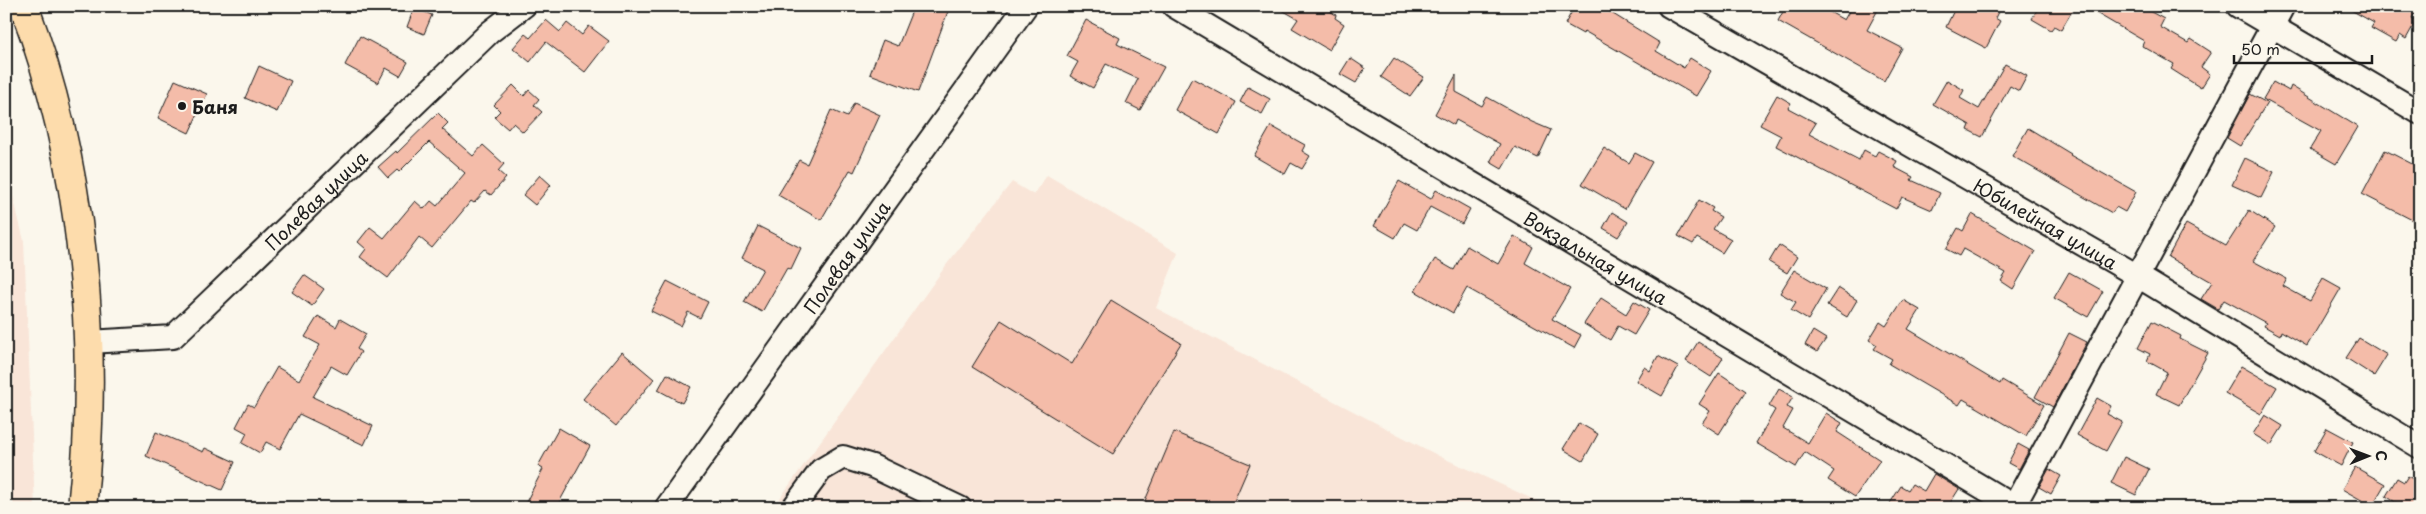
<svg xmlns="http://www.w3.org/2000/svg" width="2426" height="514" viewBox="0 0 2426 514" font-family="'Playpen Sans',sans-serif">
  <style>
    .built { fill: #f9e5d8 }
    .building { fill: #f4bca9; stroke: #1c1c1c }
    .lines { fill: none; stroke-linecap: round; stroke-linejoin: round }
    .minor-casing { stroke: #1c1c1c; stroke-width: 26 }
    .major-casing { stroke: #1c1c1c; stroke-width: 31 }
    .minor { stroke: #fbf7ec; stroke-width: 22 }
    .major { stroke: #fddcac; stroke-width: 28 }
    .poi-dot { fill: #1c1c1c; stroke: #fbf7ec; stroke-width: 2 }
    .labels { text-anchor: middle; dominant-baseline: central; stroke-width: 4.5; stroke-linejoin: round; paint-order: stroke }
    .poi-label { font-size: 18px; font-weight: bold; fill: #1c1c1c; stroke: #fbf7ec; text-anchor: start }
    .street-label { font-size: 18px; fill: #1c1c1c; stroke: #fbf7ec }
  </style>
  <rect width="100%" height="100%" fill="#fbf7ec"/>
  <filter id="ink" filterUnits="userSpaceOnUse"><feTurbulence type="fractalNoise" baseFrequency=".02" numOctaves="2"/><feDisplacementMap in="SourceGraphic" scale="10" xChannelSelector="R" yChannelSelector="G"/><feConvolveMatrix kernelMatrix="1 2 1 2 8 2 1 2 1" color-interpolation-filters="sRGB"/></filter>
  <g filter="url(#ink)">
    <path class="built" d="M6 167 24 241 35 508H6Z
      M1047 175 1178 253 1156 308 1439 456 1552 508H773L947 264 1012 182 1034 195Z"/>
    <path class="building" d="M914 6H950L918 92 870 74 883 40 898 46Z
      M1275 6H1322L1336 15 1335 18 1344 24 1329 50 1292 28 1298 19Z
      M1575 6H1600L1660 43 1656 51 1684 68 1690 58 1711 71 1696 96 1584 31 1583 34 1565 24Z
      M1786 6H1819L1844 20 1852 6H1880L1867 30 1902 48 1884 81 1778 21Z
      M1956 6H2001L1995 18 2000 21 1986 48 1946 27Z
      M2039 6H2075L2061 30 2054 26 2051 30 2032 19Z
      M2084 6H2140L2164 19 2160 27 2188 43 2191 39 2211 52 2201 67 2210 74 2201 88 2171 69 2174 64 2142 46 2144 41Z
      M2344 6H2419L2412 18 2416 21 2406 39 2400 35 2396 42 2371 28 2374 23Z
      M414 8 432 15 424 34 407 27Z
      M546 20 560 32 567 23 582 35 589 26 609 41 585 72 546 42 530 62 513 48 525 34 530 38Z
      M1086 20 1120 38 1117 44 1164 67 1140 110 1126 103 1138 79 1106 64 1093 88 1070 76 1078 62 1067 56Z
      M360 36 408 62 400 76 386 68 378 83 345 65Z
      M1350 58 1365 68 1356 83 1340 74Z
      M1394 58 1424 77 1410 96 1381 77Z
      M2005 64 2027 76 2019 91 2010 86 1982 137 1968 130 1970 125 1933 104 1947 80 1964 90 1960 98 1979 109Z
      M259 66 291 81 277 112 245 98Z
      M1456 75V92L1482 106 1487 97 1532 122 1551 130 1538 158 1515 147 1502 169 1490 162 1500 144 1456 120 1454 125 1435 114Z
      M1192 78 1236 102 1219 134 1175 110Z
      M175 80 207 94 189 133 158 118Z
      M2273 82 2289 91 2291 86 2358 127 2336 164 2310 149 2321 131 2263 99Z
      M513 85 524 96 529 90 539 99 534 105 542 112 523 132 513 123 508 129 494 117 500 111 494 105Z
      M1248 87 1270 99 1262 114 1240 102Z
      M2250 94 2267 103 2240 146 2227 138Z
      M1777 95 1791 103 1788 108 1816 123 1809 134 1859 160 1864 150 1875 156 1878 151 1897 161 1894 167 1913 177 1911 180 1940 193 1932 210 1902 197 1896 209 1776 146 1781 136 1760 125Z
      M854 103 880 115 854 172 850 170 821 220 778 195 799 160 807 164 831 110 847 117Z
      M438 113 448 123 442 129 473 156 483 145 504 164 498 171 506 178 491 195 485 191 474 203 471 201 432 248 419 237 388 278 360 257 366 249 358 242 370 227 384 238 415 201 424 209 431 201 437 206 465 173 429 142 399 172 397 170 388 178 378 167 396 151 397 153Z
      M1271 126 1305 145 1302 151 1310 156 1302 169 1291 163 1285 174 1254 156Z
      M2028 128 2071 154 2070 155 2136 192 2125 212 2116 207 2112 213 2012 156Z
      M1604 148 1629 163 1635 153 1652 162 1625 209 1582 184Z
      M2385 150 2420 168V224L2362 194Z
      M2245 158 2274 172 2261 198 2232 185Z
      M540 175 551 185 535 205 523 195Z
      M1399 181 1431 199 1436 190 1470 209 1462 224 1430 207 1417 230 1404 223 1395 238 1374 226Z
      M1699 200 1713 208 1711 211 1721 217 1713 229 1731 239 1722 253 1697 238 1693 244 1678 236Z
      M2249 210 2275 227 2253 261 2287 279 2283 286 2310 301 2323 278 2341 288 2307 346 2281 331 2280 335 2264 326 2266 323 2224 300 2218 309 2201 299 2212 282 2168 257 2186 224 2226 246Z
      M1612 212 1628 222 1618 237 1603 228Z
      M1972 214 2035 251 2013 289 2001 281 2006 273 1963 249 1959 256 1946 249 1958 228 1963 231Z
      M758 226 801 248 791 269 787 268 762 312 744 302 763 269 742 258Z
      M1514 236 1533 247 1525 263 1570 289 1552 319 1581 335 1574 348 1467 288 1453 313 1415 291 1435 259 1454 270 1467 246 1498 264Z
      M1779 245 1797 257 1787 273 1769 262Z
      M1794 270 1826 289 1808 320 1791 310 1796 302 1780 293Z
      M2069 272 2103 291 2088 317 2054 298Z
      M304 275 324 289 312 306 292 292Z
      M667 281 708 302 700 318 688 312 681 326 651 311Z
      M1838 288 1857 300 1847 317 1827 305Z
      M1601 298 1626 314 1634 301 1649 310 1634 335 1618 326 1610 340 1584 324Z
      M1111 300 1181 343 1113 454 972 367 1001 320 1072 364Z
      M1903 300 1920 310 1908 329 2000 384 2002 380 2044 405 2026 436 1963 399 1959 405 1889 364 1892 359 1874 349 1877 345 1869 340 1880 322 1886 326Z
      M318 316 336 327 340 319 366 334 357 349 361 352 347 375 331 366 313 397 373 426 364 445 299 414 280 449 266 442 260 453 242 443 247 433 236 427 248 404 254 407 277 367 299 380 320 345 305 337Z
      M2152 321 2181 336 2180 339 2208 353 2179 405 2156 394 2167 372 2147 361 2150 354 2138 348Z
      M1813 331 1826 339 1817 352 1805 345Z
      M2069 333 2087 342 2053 407 2035 397Z
      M2359 338 2387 355 2374 376 2346 358Z
      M1698 342 1723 358 1711 377 1686 361Z
      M622 352 654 379 616 426 583 399Z
      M1658 356 1678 367 1662 396 1636 381 1644 367 1650 371Z
      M2241 366 2277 387 2261 414 2225 393Z
      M1719 373 1746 391 1719 434 1702 423 1710 411 1699 404Z
      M667 374 691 387 682 403 658 390Z
      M1779 389 1793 397 1787 407 1793 410 1783 428 1808 443 1826 413 1842 423 1837 432 1880 460 1855 497 1828 480 1834 471 1805 452 1796 467 1756 443 1775 410 1769 406Z
      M2097 398 2111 406 2107 414 2122 422 2106 451 2077 435Z
      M2265 415 2283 426 2271 445 2253 434Z
      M1579 423 1598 434 1583 461 1563 449Z
      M559 428 590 446 556 508H523L543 469 538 466Z
      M2327 428 2353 442 2341 466 2314 451Z
      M156 432 203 452 205 448 235 462 222 490 146 456Z
      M1174 432 1250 464 1231 508H1142Z
      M2018 444 2029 450 2019 469 2008 463Z
      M2124 457 2149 469 2136 495 2111 483Z
      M2355 467 2385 484 2372 506 2342 489Z
      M2049 469 2061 476 2051 494 2039 487Z
      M1934 474 1959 489 1947 508H1887L1901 486 1908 490 1912 484 1924 491Z
      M2408 476 2420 484V508H2404L2386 496 2397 478 2404 482Z"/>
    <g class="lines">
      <defs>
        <g id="minor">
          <path id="s1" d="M1174 6 2017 508"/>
          <path id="s2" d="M1669 6 2136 275 2420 447"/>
          <path d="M2238 6 2420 113"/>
          <path id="s3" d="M89 342 173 337 490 32 524 6"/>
          <path d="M2014 506 2283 6"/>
          <path id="s4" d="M666 508 1026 6"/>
          <path d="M793 508 821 470 843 457 872 466 960 508"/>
        </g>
        <path id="major" d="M24 6C83 164 100 341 82 508"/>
      </defs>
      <use href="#minor" class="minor-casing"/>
      <use href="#major" class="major-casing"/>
      <use href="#minor" class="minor"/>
      <use href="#major" class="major"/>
    </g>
  </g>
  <circle class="poi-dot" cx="182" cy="106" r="5"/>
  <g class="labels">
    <g class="poi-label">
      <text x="192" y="106">Баня</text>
    </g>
    <g class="street-label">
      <text stroke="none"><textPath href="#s3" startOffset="282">Полевая улица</textPath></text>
      <text stroke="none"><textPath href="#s2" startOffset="435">Юбилейная улица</textPath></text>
      <text stroke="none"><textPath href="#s4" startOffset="309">Полевая улица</textPath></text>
      <text stroke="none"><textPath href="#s1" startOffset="491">Вокзальная улица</textPath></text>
    </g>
  </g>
  <rect width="2426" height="514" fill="none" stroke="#fbf7ec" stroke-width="25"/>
  <rect x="12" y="12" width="2401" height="489" fill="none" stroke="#1c1c1c" stroke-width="2" filter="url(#ink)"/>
  <g transform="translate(2368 456) rotate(89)" stroke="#fbf7ec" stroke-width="4" paint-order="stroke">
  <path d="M0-4L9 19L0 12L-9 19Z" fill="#1c1c1c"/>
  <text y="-8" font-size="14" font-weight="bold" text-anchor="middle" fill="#1c1c1c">С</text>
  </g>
  <path d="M2234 55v8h138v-8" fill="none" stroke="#1c1c1c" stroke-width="2.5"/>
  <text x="2241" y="55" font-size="15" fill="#1c1c1c" stroke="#fbf7ec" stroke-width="4" paint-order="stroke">50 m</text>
</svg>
